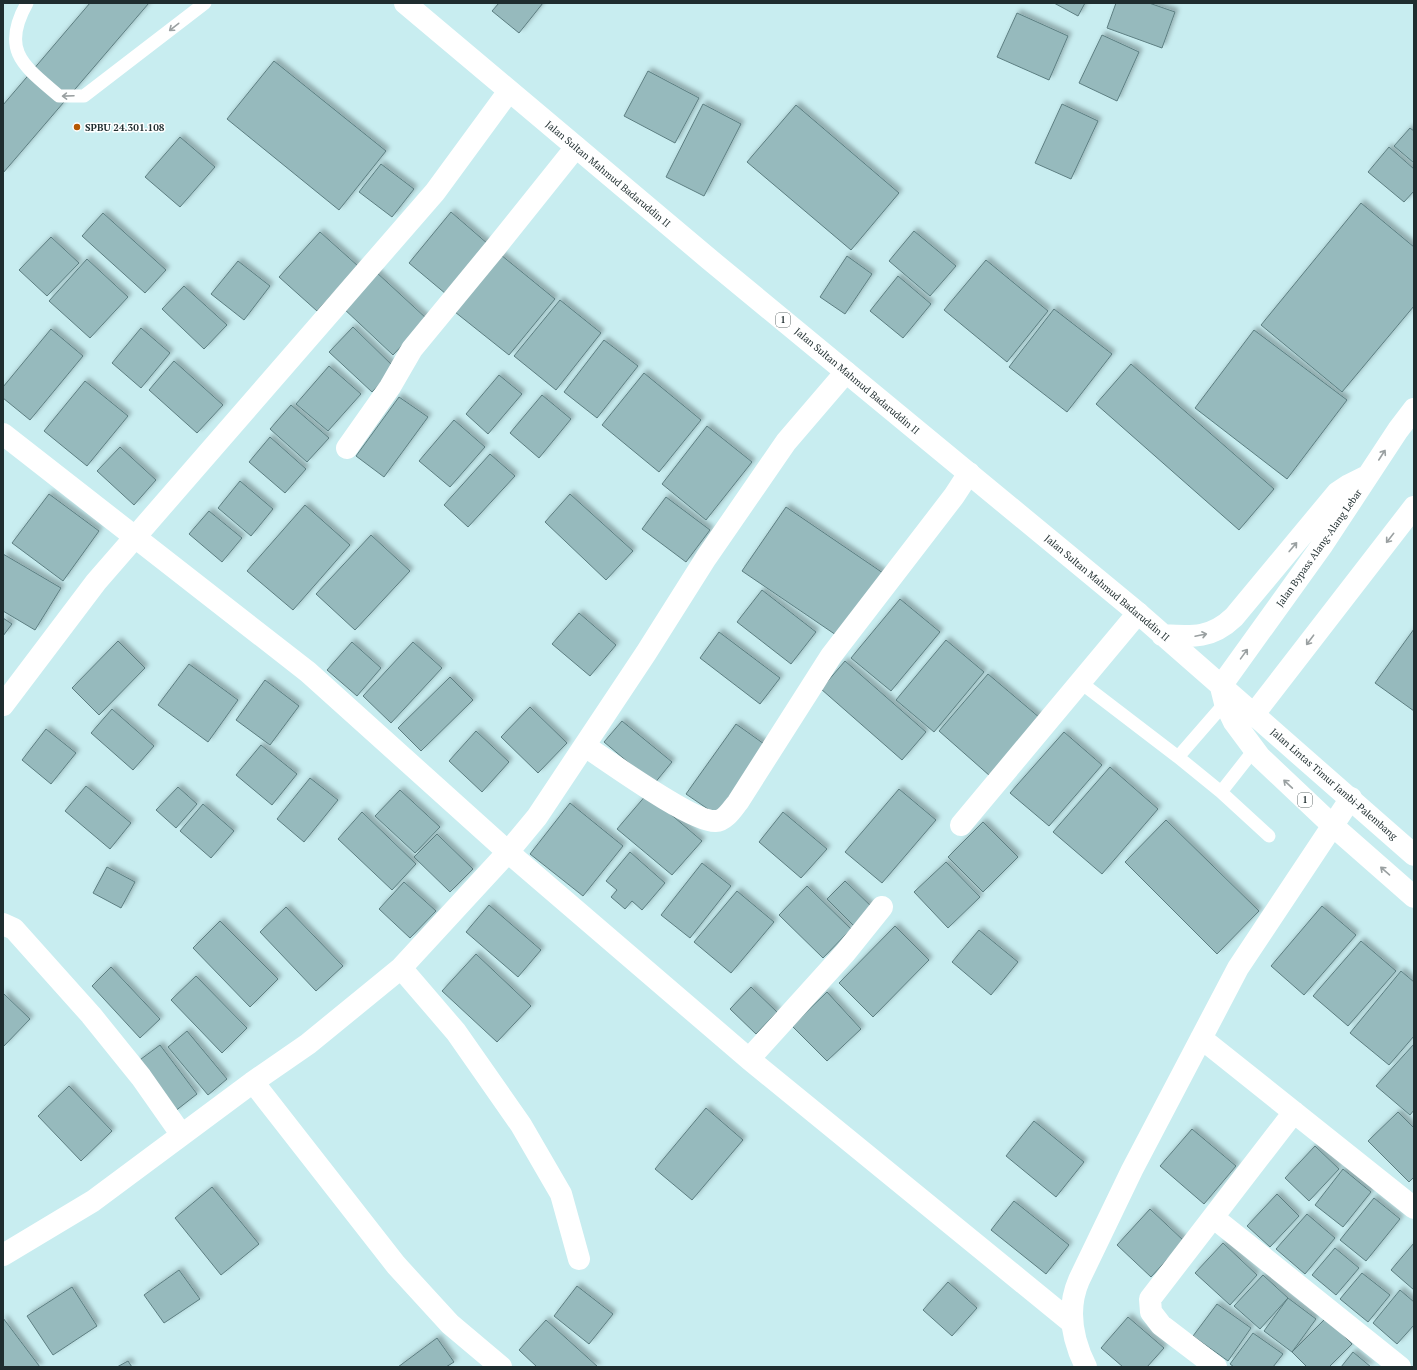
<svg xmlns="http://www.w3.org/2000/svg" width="1417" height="1370" viewBox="0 0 1417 1370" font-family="'PT Serif',serif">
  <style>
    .building { fill: #96babd; stroke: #5d7f82; filter: url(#shadow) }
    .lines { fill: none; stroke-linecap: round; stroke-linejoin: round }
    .lane { stroke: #fff; stroke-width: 13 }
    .street { stroke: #fff; stroke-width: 22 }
    .highway { stroke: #fff; stroke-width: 22 }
    .oneway { stroke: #9aa0a1 }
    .poi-dot { fill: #b55802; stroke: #fff; stroke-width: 1.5 }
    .labels { text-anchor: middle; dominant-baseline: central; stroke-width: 3; stroke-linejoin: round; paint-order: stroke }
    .shield { fill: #fff; stroke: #626c6d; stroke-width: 1 }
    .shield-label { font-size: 9px; font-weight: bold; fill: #1f2d2f }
    .poi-label { font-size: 10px; font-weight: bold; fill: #1f2d2f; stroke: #fff; text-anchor: start }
    .street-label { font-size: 10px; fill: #1f2d2f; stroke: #fff }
  </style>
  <defs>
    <filter id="shadow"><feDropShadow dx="3.5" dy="-3.5" stdDeviation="2" flood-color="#0004"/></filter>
  </defs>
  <rect width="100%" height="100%" fill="#c8edf0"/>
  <path class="building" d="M90 3H149L3 173V105Z
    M499 3H543L519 33 492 11Z
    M1054 3H1085L1078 16Z
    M1116 3H1149L1175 12 1162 48 1107 28Z
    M1017 13 1068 36 1049 80 997 57Z
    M1102 35 1139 52 1117 101 1079 83Z
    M274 61 386 151 339 210 227 119Z
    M648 71 699 98 675 143 624 116Z
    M703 104 741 124 704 196 666 177Z
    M1062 104 1098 121 1071 179 1035 163Z
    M796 105 899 193 851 250 747 162Z
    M1410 128 1414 131V163L1394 146Z
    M180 137 215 167 180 207 145 177Z
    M1389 147 1414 169V191L1404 202 1368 172Z
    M381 164 414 189 392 217 359 192Z
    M1361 203 1414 247V306L1342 392 1261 325Z
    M451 212 488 244 446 294 409 263Z
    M103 213 166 270 145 293 82 236Z
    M914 231 956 266 930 296 889 261Z
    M320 232 358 266 317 311 279 277Z
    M51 237 79 263 47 296 19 270Z
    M501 255 555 299 509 355 455 312Z
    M847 256 872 274 845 314 820 297Z
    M87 259 128 297 90 338 49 301Z
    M986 260 1048 311 1007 362 944 310Z
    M238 261 270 286 244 320 211 294Z
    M375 271 427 319 393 355 342 307Z
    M898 276 931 304 903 338 870 311Z
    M184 286 227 325 204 349 162 309Z
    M560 300 601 333 556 390 514 356Z
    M1054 309 1112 354 1067 412 1009 367Z
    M353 327 395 368 372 392 329 352Z
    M141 328 170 353 141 388 112 363Z
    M51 329 83 356 30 420 3 398V387Z
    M1254 330 1347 400 1287 479 1195 408Z
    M604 340 638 366 597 418 564 392Z
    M174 361 223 405 197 433 149 390Z
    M1131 364 1274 489 1239 530 1096 404Z
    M329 366 361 394 328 431 296 404Z
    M644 373 701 420 659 472 602 425Z
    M499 375 522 394 488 434 466 414Z
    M85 381 128 416 87 466 44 431Z
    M542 395 571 419 539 458 510 433Z
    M399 397 428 417 384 477 356 456Z
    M291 405 329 438 307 462 270 429Z
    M454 420 485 447 450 487 419 461Z
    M707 426 752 462 706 520 662 484Z
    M270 437 306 469 285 493 249 462Z
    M120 447 156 480 134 505 97 471Z
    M490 454 515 476 468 527 444 505Z
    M240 481 273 509 251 536 218 508Z
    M49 494 99 531 63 581 12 543Z
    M570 494 633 551 606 580 545 522Z
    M666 497 710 530 686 562 642 529Z
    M305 505 350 545 293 610 247 571Z
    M786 507 883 573 839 637 742 571Z
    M209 511 242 538 222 562 189 534Z
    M371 535 410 571 355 630 316 594Z
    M3 554 61 588 35 630 3 611Z
    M762 590 816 632 791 664 737 622Z
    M900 599 940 632 891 691 851 658Z
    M579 613 616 645 590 676 552 644Z
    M3 618 12 624 3 636Z
    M1414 629V711L1375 683Z
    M719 632 780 678 760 704 700 658Z
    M946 640 984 672 934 732 896 700Z
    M118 641 145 668 99 715 72 688Z
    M352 642 381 668 357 696 327 670Z
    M413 642 442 668 391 723 363 696Z
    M845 661 926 732 902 760 821 689Z
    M189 664 238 700 208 742 158 705Z
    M988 674 1040 718 990 776 939 731Z
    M450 677 473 700 421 751 398 728Z
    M265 680 299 706 270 745 236 720Z
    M530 707 567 743 538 773 501 737Z
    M112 709 154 746 133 770 91 733Z
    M622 721 672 762 654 784 604 742Z
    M736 724 767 746 718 816 686 794Z
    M46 729 76 753 51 784 22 760Z
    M476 731 509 762 482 792 449 761Z
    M1064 732 1102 765 1049 826 1010 793Z
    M261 745 297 774 272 805 236 775Z
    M1110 767 1158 809 1102 874 1053 832Z
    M310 778 338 800 304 842 277 819Z
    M86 786 131 823 110 849 65 811Z
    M178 787 197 804 176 828 156 810Z
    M899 789 936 820 882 883 845 852Z
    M400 790 440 827 415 853 375 816Z
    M647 794 702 841 672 875 617 829Z
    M570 803 623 846 583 896 530 854Z
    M203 804 234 831 211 858 180 831Z
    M362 812 416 864 392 890 338 839Z
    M783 812 827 849 801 878 759 842Z
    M1166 820 1259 911 1217 954 1125 862Z
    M983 822 1018 857 983 892 948 857Z
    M437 834 473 869 450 892 414 857Z
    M630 852 665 883 642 910 632 901 625 909 611 897 617 890 606 881Z
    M946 862 980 897 948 928 914 892Z
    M702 863 731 886 690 938 661 915Z
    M107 867 135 882 121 908 93 893Z
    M845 881 875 910 857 929 827 899Z
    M404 882 436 911 410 938 379 909Z
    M807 886 851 929 823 958 779 915Z
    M737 891 774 922 731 973 694 942Z
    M489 905 541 950 518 977 466 932Z
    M1322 906 1356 935 1304 995 1271 966Z
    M286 907 343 966 316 991 260 932Z
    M220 921 278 979 250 1007 193 948Z
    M895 926 929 960 873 1017 839 983Z
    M979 930 1018 962 991 995 952 962Z
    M1361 941 1396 971 1348 1026 1313 996Z
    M476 954 531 1006 497 1042 442 991Z
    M111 967 160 1019 140 1038 92 986Z
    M1401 971 1414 982V1036L1389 1065 1350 1033Z
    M196 976 247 1028 222 1053 171 1000Z
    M751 987 777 1012 756 1034 730 1009Z
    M827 992 861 1029 827 1061 792 1026Z
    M3 993 30 1019 3 1047Z
    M187 1031 227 1079 208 1095 168 1047Z
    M1414 1044V1110L1410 1115 1376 1086Z
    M160 1045 197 1094 174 1112 137 1062Z
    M69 1086 112 1131 81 1161 38 1116Z
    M706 1108 743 1140 692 1200 655 1169Z
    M1398 1112 1414 1128V1177L1409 1182 1368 1141Z
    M1034 1121 1084 1162 1056 1197 1006 1156Z
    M1192 1129 1236 1166 1204 1204 1160 1166Z
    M1315 1146 1339 1169 1309 1201 1285 1178Z
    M1343 1169 1371 1192 1343 1227 1315 1205Z
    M212 1187 259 1244 221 1275 175 1218Z
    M1277 1194 1299 1216 1270 1247 1247 1226Z
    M1374 1198 1400 1219 1366 1261 1340 1240Z
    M1014 1201 1069 1245 1046 1274 991 1230Z
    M1150 1209 1184 1241 1151 1277 1117 1245Z
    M1307 1214 1335 1238 1305 1274 1276 1249Z
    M1223 1243 1257 1275 1230 1305 1195 1273Z
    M1414 1243V1290L1391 1270Z
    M1335 1248 1359 1268 1336 1295 1312 1275Z
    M179 1270 200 1299 164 1323 144 1295Z
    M1362 1273 1390 1295 1368 1322 1340 1299Z
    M1263 1275 1288 1298 1260 1329 1234 1306Z
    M948 1282 977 1308 952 1336 923 1310Z
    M577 1286 613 1314 589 1344 554 1316Z
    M72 1287 97 1326 53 1355 27 1316Z
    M1400 1290 1414 1302V1325L1397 1344 1373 1323Z
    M1288 1298 1316 1319 1292 1352 1264 1331Z
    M1217 1304 1251 1328 1228 1361 1193 1336Z
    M1128 1317 1164 1348 1147 1367H1123L1101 1348Z
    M3 1318 40 1367H3Z
    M1326 1318 1352 1344 1329 1367H1307L1292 1352Z
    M546 1320 598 1367H537L519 1350Z
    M1253 1333 1283 1354 1273 1367H1234L1230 1364Z
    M437 1338 454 1362 446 1367H398Z
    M1353 1352 1371 1367H1341Z
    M128 1361 132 1367H117Z"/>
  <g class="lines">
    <path class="lane" d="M27 3C0 51 24 66 59 96H84L205 3
      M1080 682 1178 757 1225 703
      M1178 757 1221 792 1269 836
      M1221 792 1254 750"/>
    <path class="street" d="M3 434 308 672 508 852 749 1059 845 953 882 907
      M347 448 390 387 412 349 496 247 576 147
      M3 705 96 582 435 192 509 91
      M585 746C608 761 693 823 716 821 725 821 733 808 738 802L831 656 954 496 969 473
      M961 825 1138 613
      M3 924 14 929 91 1015 141 1077 181 1134
      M401 968 456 1032 521 1125 561 1194 579 1259
      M1201 1038 1414 1208
      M749 1059 1071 1322
      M253 1082 396 1265 450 1324 501 1367
      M1214 1218 1400 1367
      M3 1255 93 1201 253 1082 308 1044 401 968 508 852 537 817 646 653 706 558 786 442 846 372
      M1086 1367C1072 1339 1066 1310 1079 1280L1132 1170 1238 968 1351 798
      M1216 1367 1161 1325 1151 1312 1150 1299 1294 1112"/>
    <path class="highway" d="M405 3 709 259 1138 613 1414 855
      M1162 635C1192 637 1211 639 1234 617L1337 493 1349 485 1365 477
      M1221 686 1323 544 1398 430 1414 409
      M1221 687 1225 703 1234 722 1260 757 1332 825 1414 897
      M1254 714 1414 507"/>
  </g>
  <defs><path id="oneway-shaft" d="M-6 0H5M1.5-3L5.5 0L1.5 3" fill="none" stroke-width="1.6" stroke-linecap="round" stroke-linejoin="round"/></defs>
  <g class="oneway">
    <use href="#oneway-shaft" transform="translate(174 27) rotate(142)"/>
    <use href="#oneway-shaft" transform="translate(68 96) rotate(178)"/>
    <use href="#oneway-shaft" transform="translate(1382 455) rotate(-57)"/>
    <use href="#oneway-shaft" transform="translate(1390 538) rotate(128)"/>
    <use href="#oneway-shaft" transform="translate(1293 547) rotate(-50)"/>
    <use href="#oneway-shaft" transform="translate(1201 635) rotate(-12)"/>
    <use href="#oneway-shaft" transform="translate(1310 640) rotate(127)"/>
    <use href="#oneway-shaft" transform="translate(1244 654) rotate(-54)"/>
    <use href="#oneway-shaft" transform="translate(1288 784) rotate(-137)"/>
    <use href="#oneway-shaft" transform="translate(1385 871) rotate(-139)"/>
  </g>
  <circle class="poi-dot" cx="77" cy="127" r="4"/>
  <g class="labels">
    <g class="shield">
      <rect x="776" y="313" width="14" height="14" rx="3"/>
      <rect x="1298" y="793" width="14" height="14" rx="3"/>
    </g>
    <g class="shield-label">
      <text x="783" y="320">1</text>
      <text x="1305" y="800">1</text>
    </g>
    <g class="poi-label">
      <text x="85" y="127">SPBU 24.301.108</text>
    </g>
    <g class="street-label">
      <text transform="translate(608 174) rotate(40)">Jalan Sultan Mahmud Badaruddin II</text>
      <text transform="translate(857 381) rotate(40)">Jalan Sultan Mahmud Badaruddin II</text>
      <text transform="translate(1319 548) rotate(-55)">Jalan Bypass Alang-Alang Lebar</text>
      <text transform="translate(1107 588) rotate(40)">Jalan Sultan Mahmud Badaruddin II</text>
      <text transform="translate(1334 784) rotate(41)">Jalan Lintas Timur Jambi-Palembang</text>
    </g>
  </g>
  <rect width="1417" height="1370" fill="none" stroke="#1f2d2f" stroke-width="8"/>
</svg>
